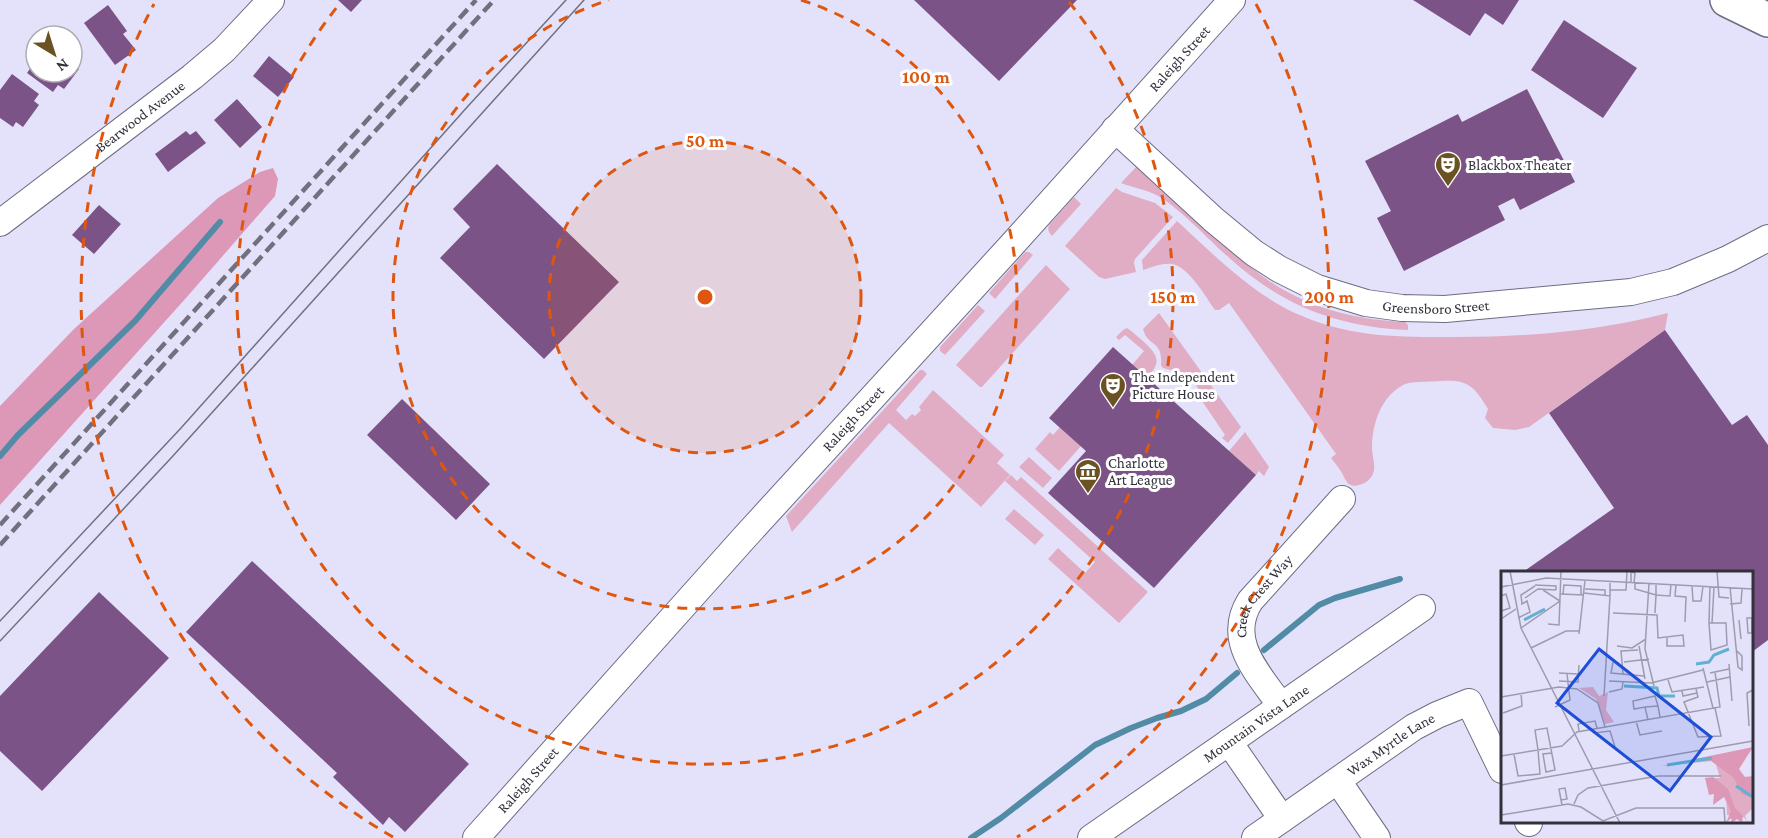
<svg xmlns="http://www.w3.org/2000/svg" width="1768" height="838" viewBox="0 0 1768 838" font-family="'Crimson Pro',serif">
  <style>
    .green { fill: #e1adc5 }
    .forest { fill: #dd97b7 }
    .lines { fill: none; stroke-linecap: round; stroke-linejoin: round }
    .stream { stroke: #528ba6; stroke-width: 6 }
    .building { fill: #7c5386 }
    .minor-casing { stroke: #6e6c82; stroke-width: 28 }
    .major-casing { stroke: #6e6c82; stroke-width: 36 }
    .minor { stroke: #fff; stroke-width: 26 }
    .major { stroke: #fff; stroke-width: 33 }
    .tram { stroke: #71707f; stroke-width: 1.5 }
    .rail { stroke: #71707f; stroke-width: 4.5; stroke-dasharray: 12 6; stroke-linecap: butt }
    .ring { fill: none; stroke: #df570e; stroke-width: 3; stroke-dasharray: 10 8 }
    .labels { text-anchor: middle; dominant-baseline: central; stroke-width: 6; stroke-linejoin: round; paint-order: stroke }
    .street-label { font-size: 15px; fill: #32313b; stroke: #fff }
    .poi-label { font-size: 15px; fill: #32313b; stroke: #fff; text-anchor: start }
    .inset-river { fill: none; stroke: #60b1d4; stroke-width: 3 }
    .inset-road { fill: none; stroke: #9d9bae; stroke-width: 1.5 }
    .view { fill: #1d4ed8; fill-opacity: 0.15; stroke: #1d4ed8; stroke-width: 3 }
    .inset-edge { fill: none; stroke: #32313b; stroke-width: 3 }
    .centre { fill: #df570e; stroke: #fff; stroke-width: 3 }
    .ring-label { font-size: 18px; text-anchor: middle; font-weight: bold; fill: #df570e; stroke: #fff; stroke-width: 6; stroke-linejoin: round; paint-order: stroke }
  </style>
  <rect width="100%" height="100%" fill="#e4e2fb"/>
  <path class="green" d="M1137 166C1163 189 1190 213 1216 237 1236 254 1255 273 1277 286 1316 310 1360 320 1405 322L1408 325V330C1335 327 1279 304 1226 255 1207 238 1181 210 1160 197 1148 190 1134 188 1121 183Z
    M1116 188 1122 192 1155 203 1173 217 1135 259 1134 263 1136 272 1105 279 1099 277 1065 246Z
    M1074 197 1081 204 1052 236C1049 233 1047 230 1049 225Z
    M1177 221C1214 255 1249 291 1295 313 1350 338 1397 337 1456 337 1527 337 1599 331 1668 313L1665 330 1529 427 1515 430 1493 428 1485 418 1488 409C1474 386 1468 379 1440 381 1431 382 1410 381 1403 385 1381 397 1372 424 1372 448 1372 457 1377 467 1372 476 1370 479 1366 483 1362 484 1349 489 1347 483 1342 473 1339 468 1335 463 1331 458L1336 454 1229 303 1219 310H1215C1205 296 1189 267 1172 264 1162 263 1153 267 1143 270L1142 260Z
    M1025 252H1029L1033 255 995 299 989 293Z
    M1046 265 1070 289 982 387H980L956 365Z
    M978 305 985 311 945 355 940 351V347Z
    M1159 313 1241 427 1228 443 1222 438 1225 435 1202 401 1205 398 1189 375 1163 368 1161 365C1163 339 1148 348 1143 329Z
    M1127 328C1133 332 1137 336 1143 341 1157 354 1163 362 1147 377L1132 365 1144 351 1125 335 1119 340 1116 337 1123 330Z
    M920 370H923L927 374 896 410 906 420 912 414 915 416 921 410 919 407 933 390 1004 455 997 463 1010 475 981 507 889 423 792 532 786 516Z
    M1060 427 1081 446 1059 471 1035 449 1050 432 1053 435Z
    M1245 432 1269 467 1264 476 1259 471 1256 475 1229 451Z
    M1029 457 1052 478 1043 488 1019 467Z
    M1011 475 1017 481 1021 477 1148 592 1119 623 1048 559 1058 548 1085 573 1095 562 1005 481Z
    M1014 509 1044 535 1035 545 1005 519Z"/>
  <path class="forest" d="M273 168 278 179 275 196 186 298 0 505V406L74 329 218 198 260 172Z"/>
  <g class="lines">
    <path class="stream" d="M0 456 18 435 135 321 220 222
      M1264 650 1319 605 1335 598 1400 579
      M971 838 1001 818 1095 745 1131 728 1157 718 1181 711 1206 699 1237 673"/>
  </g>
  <path class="building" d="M338 0H362L351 12Z
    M914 0H1077L999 81Z
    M1413 0H1519L1503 25 1485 13 1470 36Z
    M108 5 127 31 123 34 136 50 115 65 84 23Z
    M1564 20 1637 68 1603 118 1531 70Z
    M72 53 78 57 73 64 79 69 64 89 58 85 53 92 27 73 36 60V72H72Z
    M269 56 294 77 278 97 253 76Z
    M12 74 39 94 34 101 39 105 23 127 16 122 13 127 0 118V90Z
    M1527 89 1575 182 1520 210 1514 198 1498 206 1505 220 1404 271 1377 218 1391 211 1365 161 1458 114 1462 122Z
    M237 99 262 127 240 148 214 120Z
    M186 131 190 135 196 131 206 143 168 172 155 154Z
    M497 164 619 282 544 359 440 258 470 227 453 209Z
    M99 205 121 224 94 254 72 235Z
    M1665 330 1732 425 1747 415 1768 445V640L1752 652V572H1523L1614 508 1549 413Z
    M1113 347 1256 475 1154 588 1048 493 1086 451 1049 418Z
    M402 399 490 484 456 520 367 435Z
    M252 561 469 764 405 832 389 817 383 825 333 777 337 773 186 632Z
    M99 592 169 658 42 791 0 751V696Z"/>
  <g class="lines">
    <defs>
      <g id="minor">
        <path id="s1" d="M1115 129 1214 220 1254 253 1279 269 1317 288 1366 303 1402 308 1445 309 1631 292 1673 282 1728 259 1768 238"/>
        <path id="s2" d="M0 223 192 77 224 50 271 0"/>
        <path id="s3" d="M1281 706C1259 674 1225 641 1250 601L1342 499"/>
        <path d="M1229 742 1282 819"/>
        <path d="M1338 781 1377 838"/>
        <path d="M1528 822 1529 823"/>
        <path id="s4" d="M476 838 744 538 1010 247 1232 0"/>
        <path id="s5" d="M1091 838 1422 608"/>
        <path id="s6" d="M1255 838 1414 727 1437 715 1469 702 1502 770"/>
      </g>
      <path id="major" d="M1727 0 1768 20"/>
    </defs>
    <use href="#minor" class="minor-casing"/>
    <use href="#major" class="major-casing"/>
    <use href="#minor" class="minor"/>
    <use href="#major" class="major"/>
    <path class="tram" d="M0 621 181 428 469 105 566 0
      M0 641 172 457 584 0"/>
    <path class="rail" d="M0 525 476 0
      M0 545 494 0"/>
  </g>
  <circle cx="705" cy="297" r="156" fill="#df570e" fill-opacity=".12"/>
  <g class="ring">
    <circle cx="705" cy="297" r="156"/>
    <path d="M801 0A312 312 0 1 1 609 0"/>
    <path d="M1069 2A468 468 0 1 1 341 2"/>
    <path d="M393 837A624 624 0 0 1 154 4M1256 4A624 624 0 0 1 1017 837"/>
  </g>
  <defs>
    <symbol id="theatre-pin" viewBox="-11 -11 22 30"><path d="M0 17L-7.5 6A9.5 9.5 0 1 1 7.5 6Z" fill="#6a5222" stroke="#fff"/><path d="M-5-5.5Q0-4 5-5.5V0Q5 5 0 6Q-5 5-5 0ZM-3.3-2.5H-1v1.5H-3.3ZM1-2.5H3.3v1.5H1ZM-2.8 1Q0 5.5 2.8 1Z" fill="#fff"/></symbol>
    <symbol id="museum-pin" viewBox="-11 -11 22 30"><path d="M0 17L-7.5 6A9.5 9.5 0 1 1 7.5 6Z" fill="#6a5222" stroke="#fff"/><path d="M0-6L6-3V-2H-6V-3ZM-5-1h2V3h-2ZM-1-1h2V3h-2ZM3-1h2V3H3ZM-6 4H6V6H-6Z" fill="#fff"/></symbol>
  </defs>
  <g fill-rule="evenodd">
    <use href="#theatre-pin" x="1433" y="150" width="30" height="40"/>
    <use href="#theatre-pin" x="1098" y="371" width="30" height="40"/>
    <use href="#museum-pin" x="1073" y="457" width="30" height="40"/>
  </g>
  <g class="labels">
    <g class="street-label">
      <text stroke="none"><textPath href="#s4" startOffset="1050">Raleigh Street</textPath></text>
      <text stroke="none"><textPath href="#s2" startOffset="176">Bearwood Avenue</textPath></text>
      <text stroke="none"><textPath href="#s1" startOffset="380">Greensboro Street</textPath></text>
      <text stroke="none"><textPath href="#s4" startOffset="564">Raleigh Street</textPath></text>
      <text stroke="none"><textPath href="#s3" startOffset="128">Creek Crest Way</textPath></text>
      <text stroke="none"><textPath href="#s5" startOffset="201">Mountain Vista Lane</textPath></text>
      <text stroke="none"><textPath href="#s6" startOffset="165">Wax Myrtle Lane</textPath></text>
      <text stroke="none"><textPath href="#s4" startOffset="78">Raleigh Street</textPath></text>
    </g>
    <g class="poi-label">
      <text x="1468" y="165">Blackbox Theater</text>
      <text x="1132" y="377">The Independent<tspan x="1132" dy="17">Picture House</tspan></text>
      <text x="1108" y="463">Charlotte<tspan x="1108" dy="17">Art League</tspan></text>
    </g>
  </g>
  <g transform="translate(1501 571)">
    <rect width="252" height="252" fill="#e4e2fb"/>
    <path d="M92 116 98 125 107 121 105 139 113 151 104 153 95 128 78 117ZM236 183 239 216 252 208V237L244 245 247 252 243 246 226 244 225 220 206 207H219L213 187Z" fill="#e1adc5"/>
    <path d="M252 176 238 198 244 206 252 205V227L241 223 233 207 210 190 160 195ZM212 206 227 218 234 237 242 245 241 252 236 248 231 252 230 247 225 252 230 240 223 226 212 234 213 223 208 224 204 207Z" fill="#dd97b7"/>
    <path class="inset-river" d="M23 49 44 38M195 93 208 91 213 84 228 78M123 115 156 117 158 125H174M166 194 211 187M235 215 252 226"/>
    <path class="inset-road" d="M9 0 20 57 119 252M216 0 218 26 228 27M130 11V1L134 2 133 12M134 12V18L155 24V13M148 12 144 78 153 115M34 14 55 15V19M175 14 174 25 185 26 184 51M191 14 192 30H200L202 15M0 16 45 7 252 18M229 16 237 96 241 99V85L236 80M84 18 104 19V24M109 19H125L126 0M83 22 109 25V10M60 23 83 24M62 23 63 14 80 15V24M0 25 5 23 9 37 0 40M24 27 37 18 55 19M229 33 240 32 241 18M112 42 156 44 157 67 182 64 183 75H166V67M154 42 155 24 169 25 170 13M17 47 29 41 26 30 21 33 20 24 34 15M251 47V62H247L246 47H252M0 48 15 38M238 49 240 68M208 52H225L226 74 210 79 208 52 209 15M211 52 213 16M47 53 58 54 60 0M20 57 59 30 42 19M78 63 84 9M116 75 131 77 145 68M138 75 144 108M30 77 65 60H78M112 91 110 102 143 105M123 91 148 88M228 93 231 130M202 97 212 137M58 102 77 103M209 102 228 98M122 103 120 80 137 79M167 109 171 121 203 116M58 110 77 111 78 94M108 110 150 112 202 99M206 111 229 106M195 118 197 126 183 131 197 166 220 165 214 137M181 120 182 125 196 122M108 121 121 118 122 111M103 125 109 25M0 126 58 116 76 118 97 132 104 156M54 136 69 129 66 103M144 136 157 135 159 146M2 142 21 135 20 122M147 149 144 136 133 138 132 130 154 125 157 135M135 150 139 164 161 160M248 155 246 122 252 119M90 158 93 162 109 160 115 179M78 160 77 153 94 150 96 157M37 179 34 159 46 157 54 199 45 201 42 183 51 182M13 183 17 205 39 203 37 179M0 185 61 175 76 161 219 136 214 101M0 214 252 170M60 229 66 228 64 217 58 218 60 229 61 234M73 233 77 224 87 217 157 205H220M0 244 67 233 80 236 102 250 135 237H223L224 252"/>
    <path class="view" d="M98 78 210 166 169 220 56 132Z"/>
    <rect width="252" height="252" class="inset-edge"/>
  </g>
  <circle cx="705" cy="297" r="9" class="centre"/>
  <g class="ring-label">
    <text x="926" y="83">100 m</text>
    <text x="705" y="147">50 m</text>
    <text x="1173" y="303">150 m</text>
    <text x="1329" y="303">200 m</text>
  </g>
  <g transform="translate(54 54) rotate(142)"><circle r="28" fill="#ffffff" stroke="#adadb1" stroke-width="1.5"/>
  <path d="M0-4.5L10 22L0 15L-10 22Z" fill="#6a5222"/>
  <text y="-9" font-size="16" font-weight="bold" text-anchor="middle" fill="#32313b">N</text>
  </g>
</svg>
